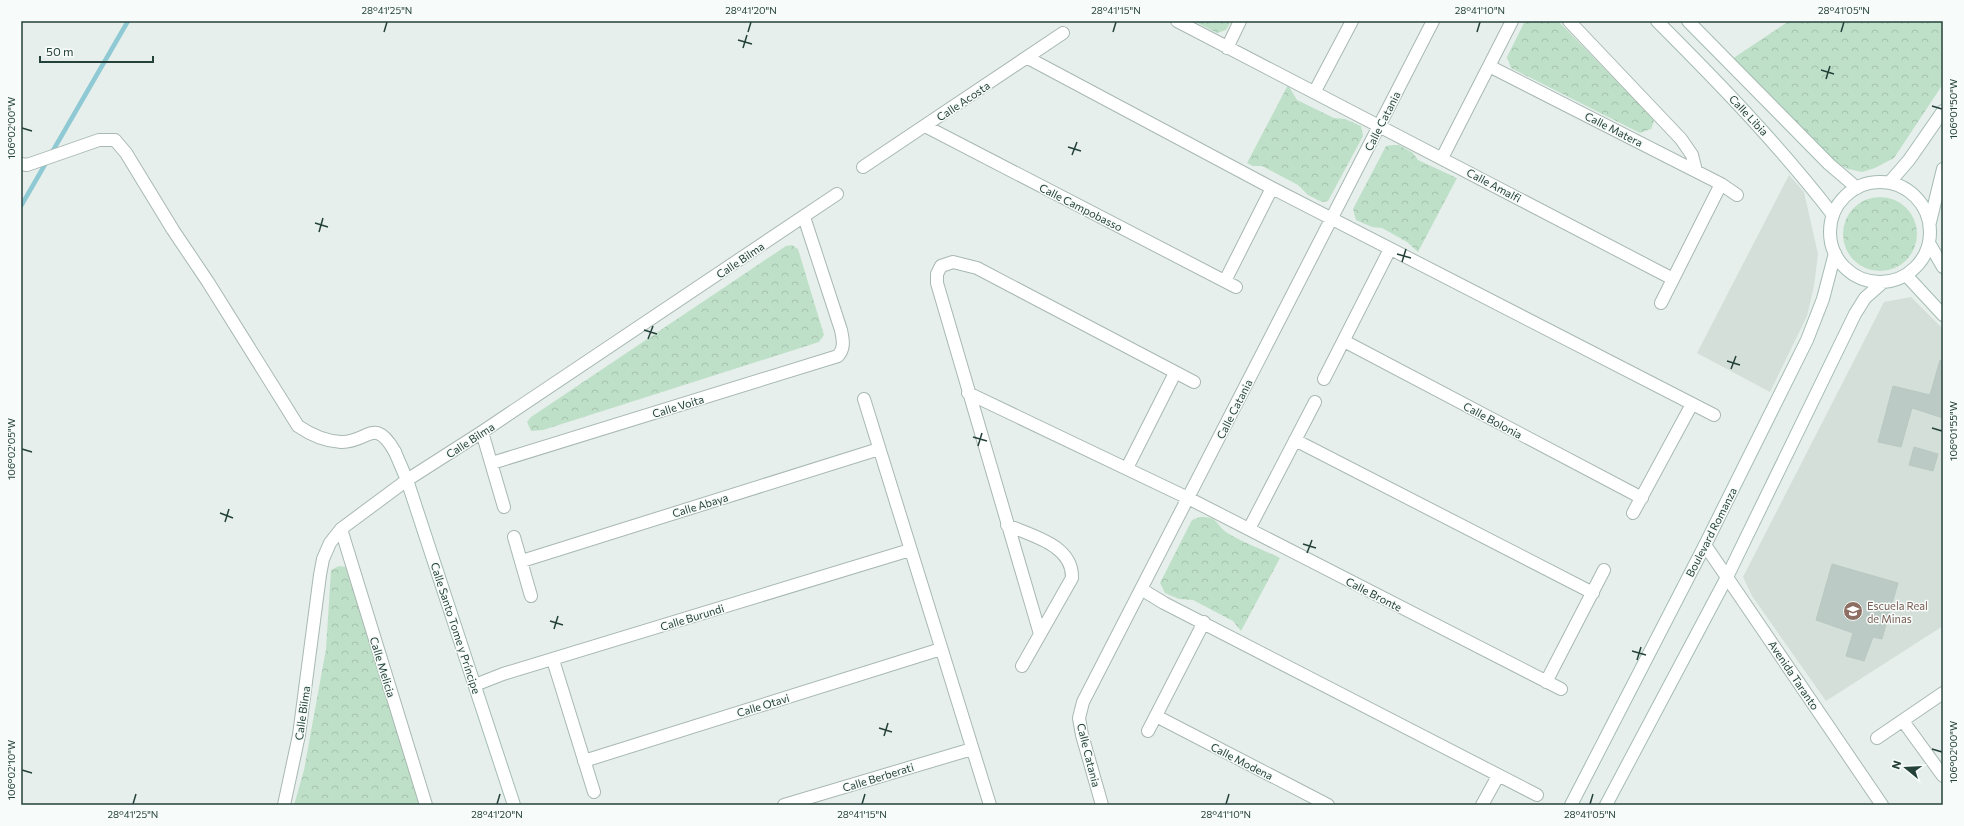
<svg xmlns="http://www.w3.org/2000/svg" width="1964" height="826" viewBox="0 0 1964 826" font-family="Commissioner,sans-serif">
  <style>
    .built { fill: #d4dfda }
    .forest { fill: url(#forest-crowns) }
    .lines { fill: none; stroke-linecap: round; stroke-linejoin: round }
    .stream { stroke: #8ec9d4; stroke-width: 4.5 }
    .building { fill: #bbcac4; stroke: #b8c9c2 }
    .street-casing { stroke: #a8b8b2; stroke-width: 14 }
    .secondary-casing { stroke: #a4bbb3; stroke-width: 14 }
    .street { stroke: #fff; stroke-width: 12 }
    .secondary { stroke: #fff; stroke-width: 12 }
    .ticks { fill: none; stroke: #24423a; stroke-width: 1.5 }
    .labels { text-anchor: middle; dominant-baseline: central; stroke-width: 3; stroke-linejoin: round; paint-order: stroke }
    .street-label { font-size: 11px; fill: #24423a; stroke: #f7fbf9 }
    .education-label { font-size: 11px; fill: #785e54; stroke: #f7fbf9; text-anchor: start }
    .neatline { fill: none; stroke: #24423a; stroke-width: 1.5 }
    .ticks-label { font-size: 10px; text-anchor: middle; fill: #24423a }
  </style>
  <defs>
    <pattern id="forest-crowns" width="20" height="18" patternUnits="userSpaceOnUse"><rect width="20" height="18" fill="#bfe0c8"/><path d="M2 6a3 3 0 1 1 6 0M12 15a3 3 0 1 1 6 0" fill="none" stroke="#a4c1ad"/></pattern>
  </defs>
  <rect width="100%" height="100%" fill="#e6efeb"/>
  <path class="built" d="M1789 175 1804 192 1818 254 1814 286 1807 316 1770 392 1697 353Z
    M1911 297 1943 329V626L1826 701 1752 596 1743 577 1884 302Z"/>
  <path class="forest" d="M1194 21H1231L1226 30 1217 33Z
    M1525 21H1558L1648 113 1654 121 1651 129 1640 133 1511 68 1507 57Z
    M1789 21H1943V84L1894 158 1875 168 1862 172 1848 169 1836 163 1732 59Z
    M1288 85 1297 100 1334 118 1345 119 1361 126 1363 136 1328 201 1322 202 1308 195 1298 185 1262 166H1253L1247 163Z
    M1393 145H1399L1413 153 1418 160 1457 178 1418 252 1407 242 1382 228 1372 227 1356 220 1353 209 1386 146Z
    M1843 234a37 37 0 1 1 74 0a37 37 0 1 1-74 0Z
    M792 245 798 249 824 335 819 342 543 430 531 431 527 422 531 417 786 246Z
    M1200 517C1219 517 1214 523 1226 532 1241 542 1264 550 1280 558L1241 631 1233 621 1193 600 1179 599 1165 593 1160 583 1192 520Z
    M339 566 347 567 422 805H294L304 770 326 649 331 570Z"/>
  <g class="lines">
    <path class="stream" d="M51 154 128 21
      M21 206 47 161"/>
  </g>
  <path class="building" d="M1940 360 1943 361V418L1912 408 1901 447 1878 442 1893 386 1930 395Z
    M1914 447 1938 454 1933 471 1909 465Z
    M1832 564 1898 583 1882 639 1873 637 1864 661 1846 656 1853 633 1816 620Z"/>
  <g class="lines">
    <defs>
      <path id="street" d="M1177 21 1673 279
        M1569 21 1681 139 1692 155 1696 171
        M1227 48 1240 21
        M1028 58 1272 188 1714 415
        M1489 66 1721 184 1737 195
        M1315 91 1352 21
        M925 126 1236 287
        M1442 158 1512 21
        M21 164 27 165 99 140H115L126 153 173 230 208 282 298 426C311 435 324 441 341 442 368 443 374 415 395 452
        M863 167 1063 33
        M1225 281 1272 188
        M1661 303 1721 184
        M1344 341 1642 498
        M1324 379 1390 249
        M968 393 1188 498 1561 689
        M864 399 990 805
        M482 432 504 507
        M1295 440 1593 593
        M492 463 838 356C845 348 843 340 841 330L804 217
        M1127 468 1175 373
        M1633 513 1692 404
        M1007 525C1032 536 1073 545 1072 578L1022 666
        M341 529 426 805
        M1249 529 1315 402
        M514 537 531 596
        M1705 545 1882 805
        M522 561 879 449
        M1141 589 1164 603 1537 795
        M1040 634 937 283V274L941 266 953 262 977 268 1194 382
        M553 660 594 792
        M1546 682 1604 570
        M475 685 503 674 910 550
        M1156 716 1328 805
        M1903 721 1943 776
        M1148 731 1204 622
        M1877 738 1943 693
        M584 761 941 649
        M284 805 299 735 320 575 323 559 330 543 341 529 407 480 482 432 837 194
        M784 805 972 749
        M1102 805 1082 735 1079 718 1083 702 1433 21
        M1482 805 1498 776"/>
      <path id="secondary" d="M1657 21C1719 83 1779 145 1833 215
        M1688 21 1829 164 1857 188
        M1830 232a50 50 0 1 1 100 0a50 50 0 1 1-100 0Z
        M1889 183 1909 160 1943 111
        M1930 222 1943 169
        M1929 243 1943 267
        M1906 275 1943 315
        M395 452 407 480 514 805
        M1571 805 1705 545 1807 340 1823 299 1835 253
        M1606 805 1727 577 1855 314 1865 298 1882 283"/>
    </defs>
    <use href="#street" class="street-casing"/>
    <use href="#secondary" class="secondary-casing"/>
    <use href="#street" class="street"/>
    <use href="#secondary" class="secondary"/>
  </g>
  <path class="ticks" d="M384 32 387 22M748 32 751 22M1113 32 1116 22M1477 32 1480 22M1841 32 1844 22M738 40 752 44M743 48 747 35M1821 70 1834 74M1826 79 1830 66M1932 106 1942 109M22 128 32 131M1068 147 1081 151M1072 155 1077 142M315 223 328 227M319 232 323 218M1397 254 1411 258M1402 262 1406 249M644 330 657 334M648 339 653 326M1727 361 1740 365M1731 369 1736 356M1932 428 1942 431M973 437 987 441M978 446 982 433M22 449 32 452M220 513 233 518M225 522 229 509M1303 544 1316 548M1307 553 1312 540M550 621 563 625M554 629 558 616M1632 651 1646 655M1637 660 1641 647M879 728 892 732M884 736 888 723M1932 749 1942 752M22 770 32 773M133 804 136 794M497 804 500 794M862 804 865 794M1226 804 1229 794M1590 804 1593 794"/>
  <defs>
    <symbol id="school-disc" viewBox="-11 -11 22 22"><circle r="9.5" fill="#8d6e63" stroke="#f7fbf9"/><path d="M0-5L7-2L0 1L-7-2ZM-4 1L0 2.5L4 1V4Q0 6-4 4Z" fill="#fff"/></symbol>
  </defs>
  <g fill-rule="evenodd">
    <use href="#school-disc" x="1842" y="600" width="22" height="22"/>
  </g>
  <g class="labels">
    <g class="street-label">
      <text transform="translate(963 101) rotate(-34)">Calle Acosta</text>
      <text transform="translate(1749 115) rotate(47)">Calle Libia</text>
      <text transform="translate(1382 121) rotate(-63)">Calle Catania</text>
      <text transform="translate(1614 129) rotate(27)">Calle Matera</text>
      <text transform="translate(1494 185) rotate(28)">Calle Amalfi</text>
      <text transform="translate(1081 207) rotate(27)">Calle Campobasso</text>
      <text transform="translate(740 260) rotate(-34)">Calle Bilma</text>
      <text transform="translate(678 406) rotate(-17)">Calle Voita</text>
      <text transform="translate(1234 409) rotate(-63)">Calle Catania</text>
      <text transform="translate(1493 420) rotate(28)">Calle Bolonia</text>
      <text transform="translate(470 440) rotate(-33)">Calle Bilma</text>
      <text transform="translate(700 505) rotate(-17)">Calle Abaya</text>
      <text transform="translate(1711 532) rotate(-63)">Boulevard Romanza</text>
      <text transform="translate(1374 594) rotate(27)">Calle Bronte</text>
      <text transform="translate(692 617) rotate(-17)">Calle Burundi</text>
      <text transform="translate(456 628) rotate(72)">Calle Santo Tome y Príncipe</text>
      <text transform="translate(383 667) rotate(73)">Calle Melicia</text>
      <text transform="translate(1794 675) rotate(56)">Avenida Taranto</text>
      <text transform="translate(763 705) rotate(-17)">Calle Otavi</text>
      <text transform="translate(302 713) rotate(-82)">Calle Bilma</text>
      <text transform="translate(1089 755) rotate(76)">Calle Catania</text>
      <text transform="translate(1242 761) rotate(27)">Calle Modena</text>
      <text transform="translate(878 777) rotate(-17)">Calle Berberati</text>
    </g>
    <g class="education-label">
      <text x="1867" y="605">Escuela Real<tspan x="1867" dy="13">de Minas</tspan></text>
    </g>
  </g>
  <rect width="1964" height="826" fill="none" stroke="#f7fbf9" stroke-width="44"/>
  <g transform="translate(1906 768) rotate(288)" stroke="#f7fbf9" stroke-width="3" paint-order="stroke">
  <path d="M0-3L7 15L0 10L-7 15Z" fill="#24423a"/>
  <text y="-6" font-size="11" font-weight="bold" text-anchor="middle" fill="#24423a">N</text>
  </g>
  <path d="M40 56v6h113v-6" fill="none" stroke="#24423a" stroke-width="2"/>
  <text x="46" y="56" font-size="12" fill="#24423a" stroke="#f7fbf9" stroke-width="3" paint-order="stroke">50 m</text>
  <rect x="22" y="22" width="1920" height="782" class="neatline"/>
  <g class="ticks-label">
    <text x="387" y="14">28°41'25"N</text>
    <text x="751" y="14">28°41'20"N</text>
    <text x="1116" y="14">28°41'15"N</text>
    <text x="1480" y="14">28°41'10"N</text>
    <text x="1844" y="14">28°41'05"N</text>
    <text transform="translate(1953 109) rotate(-90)" y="4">106°01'50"W</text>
    <text transform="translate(11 128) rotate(-90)" y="4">106°02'00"W</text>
    <text transform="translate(1953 431) rotate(-90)" y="4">106°01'55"W</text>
    <text transform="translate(11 449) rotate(-90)" y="4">106°02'05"W</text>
    <text transform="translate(1953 752) rotate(-90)" y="4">106°02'00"W</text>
    <text transform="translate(11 770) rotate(-90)" y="4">106°02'10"W</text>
    <text x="133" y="818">28°41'25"N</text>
    <text x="497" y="818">28°41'20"N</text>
    <text x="862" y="818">28°41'15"N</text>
    <text x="1226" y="818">28°41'10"N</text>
    <text x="1590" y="818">28°41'05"N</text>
  </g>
</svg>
